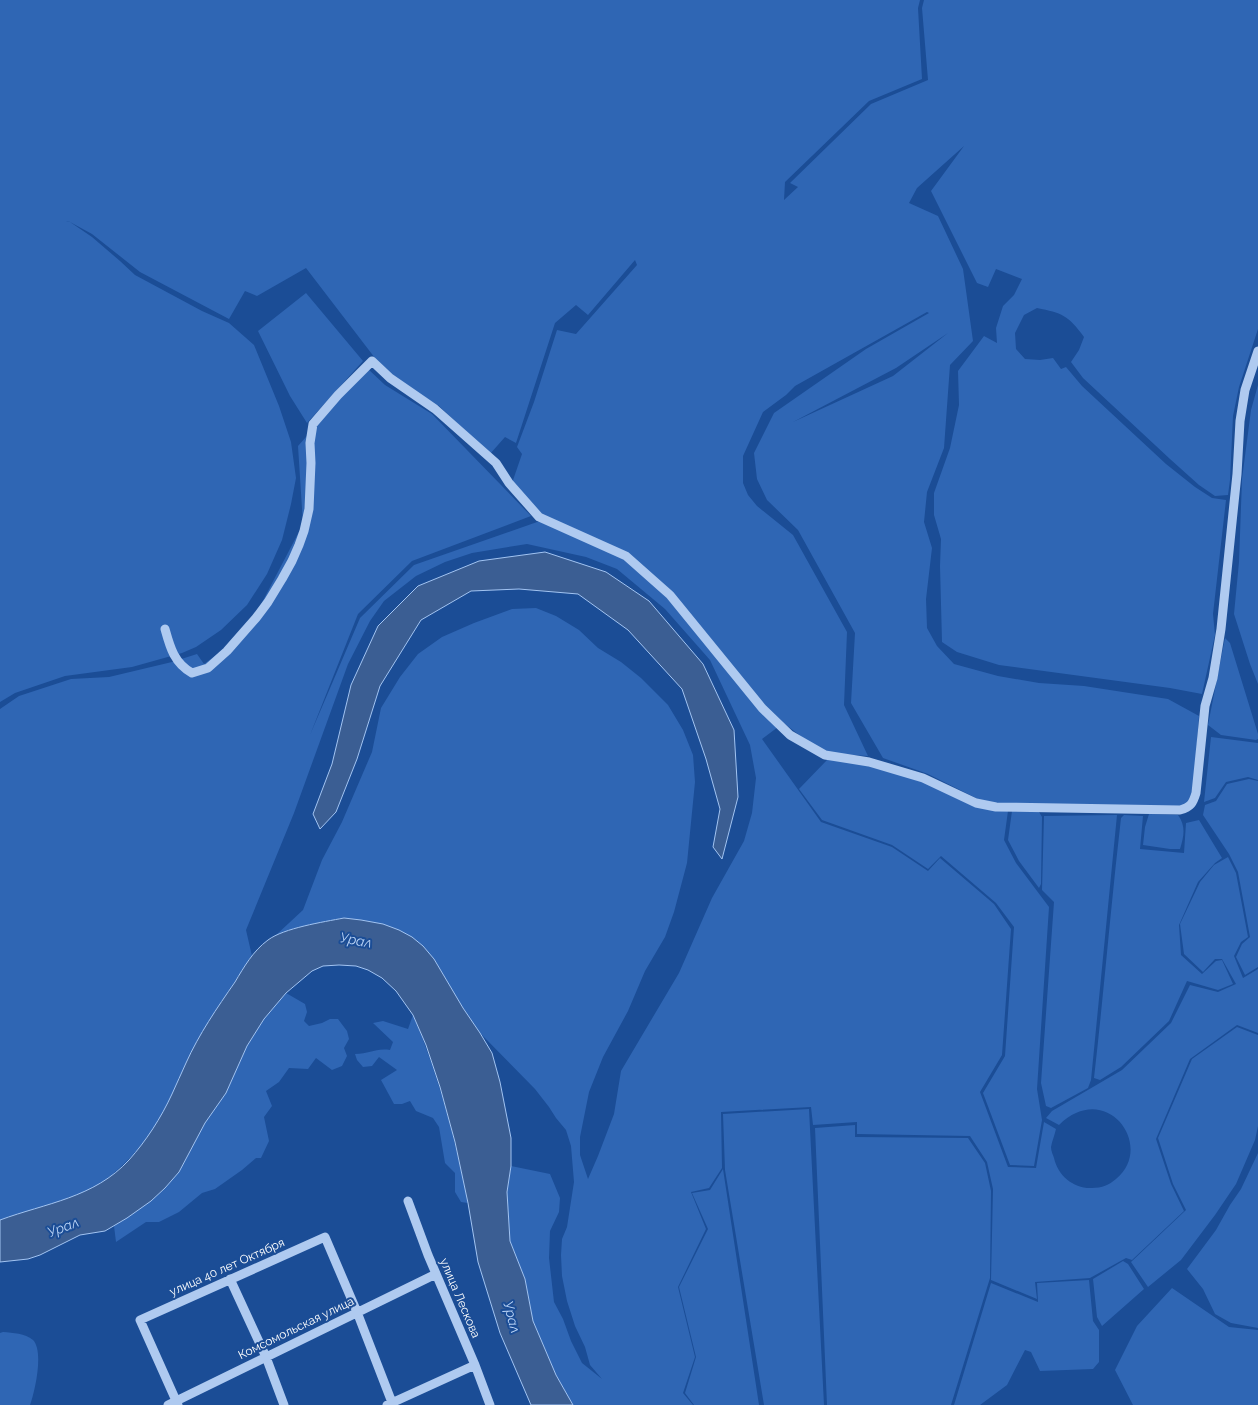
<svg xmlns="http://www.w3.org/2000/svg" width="1258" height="1405" viewBox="0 0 1258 1405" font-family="Raleway,sans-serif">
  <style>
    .green { fill: #2f66b4; fill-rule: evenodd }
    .water { fill: #3b5e93; stroke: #a2c4f2 }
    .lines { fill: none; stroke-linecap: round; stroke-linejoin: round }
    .minor { stroke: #afcaf0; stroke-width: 9 }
    .labels { text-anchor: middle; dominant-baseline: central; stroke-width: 4; stroke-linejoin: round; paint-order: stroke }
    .street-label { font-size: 12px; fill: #fff; stroke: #1b4d96 }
    .water-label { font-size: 14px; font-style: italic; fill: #bbd4f6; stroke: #1b4d96 }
  </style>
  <rect width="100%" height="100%" fill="#1b4d96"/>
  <path class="green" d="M0 0H920L918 8 922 79 869 101 785 182 784 200 798 187 790 183 871 104 928 80 922 8 924 0H1258V329L1239 387 1233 416 1230 480 1228 495 1215 496 1199 485 1170 459 1083 378 1071 362 1079 350 1084 337C1068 315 1062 313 1037 308L1024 315 1015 333 1016 349 1025 359 1040 360 1053 358 1061 369 1066 367 1082 386 1166 464 1195 487 1212 498 1226 500 1213 614 1215 635 1202 694 1170 688 999 665 957 652 942 642 940 566 941 539 934 515V493L950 448 959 405 958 371 984 336 997 343 996 328 1003 306 1014 295 1022 279 996 269 988 287 977 283 931 191 964 146 917 188 909 203 938 216 963 269 973 341 950 365 944 448 927 492 924 522 932 548 926 599 927 628 937 646 954 664 998 676 1039 683 1084 686 1168 699 1199 716 1193 796 1183 808 1002 806 980 800 928 774 883 758 851 703 855 633 798 530 767 500 757 479 754 453 774 413 866 349 929 313 927 312 795 386 786 395 763 412 743 456V483L748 495 757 506 793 535 847 632 844 705 868 756 823 753 769 712 629 555 540 516 511 486 522 454 517 447 534 402 557 330 576 334 637 265 635 260 588 315 576 305 555 323 516 443 505 437 490 454 439 406 395 379 378 362 306 268 257 296 245 291 229 319 140 272 92 234 70 222 47 216 70 222 92 237 120 261 135 275 202 311 229 323 254 345 279 406 291 442 296 478 291 504 282 540 267 574 247 605 221 630 196 647 182 653 132 667 65 676 15 693 0 702ZM948 333 893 376 793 422 896 368Z
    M306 293 363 361 307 423 290 396 258 331Z
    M367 368 385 385 432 414 531 516 412 561 358 614 310 735 360 618 414 565 540 521 627 558 670 597 778 727 762 739 821 822 892 847 928 871 940 858 994 904 1011 929 1002 1055 980 1092 1008 1167 1036 1168 1044 1122 1056 1129C1055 1134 1052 1141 1051 1147 1051 1151 1053 1155 1054 1158 1058 1176 1074 1189 1092 1188 1102 1188 1109 1185 1116 1179 1156 1146 1106 1079 1059 1125L1046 1118 1052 1111 1122 1070 1171 1023 1190 985 1218 992 1236 984 1222 959H1215L1203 972 1184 954 1180 924 1200 882 1214 865 1228 857 1236 873 1248 937 1241 942 1234 956 1243 978 1258 969V1033L1237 1025 1190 1059 1156 1139 1171 1184 1184 1211 1132 1260 1126 1258 1090 1278 1035 1282 1037 1299 991 1280 993 1189 987 1162 970 1136 857 1134V1122L813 1125 811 1107 721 1112 722 1168 709 1188 691 1192 706 1229 678 1287 695 1357 683 1393 693 1405H573L556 1375 533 1321 525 1279 510 1241 507 1192 511 1166 550 1174 560 1198 559 1212 550 1231 549 1258 554 1302 563 1319 571 1341 582 1363 602 1379 590 1365 585 1347 575 1326 567 1301 562 1276 561 1255 562 1239 567 1227 574 1182 571 1146 566 1130 556 1118 549 1107 535 1089 480 1033 463 1008 434 959 383 924 361 920 343 918 310 925 275 936 303 910 322 860 342 822 372 752 381 708 400 677 418 654 442 637 474 623 512 609 536 608 556 616 579 630 598 648 621 662 641 678 668 705 683 730 693 755 695 782 687 863 674 912 665 937 645 971 628 1011 603 1057 589 1092 580 1137V1155L588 1179 598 1156 614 1114 621 1071 679 973 712 898 744 841 752 813 756 778 750 745 710 660 665 609 617 569 586 557 527 544 472 553 445 562 416 576 384 601 370 621 348 664 294 813 246 930 252 956C233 984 214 1012 197 1042 188 1059 181 1076 173 1094 159 1123 140 1151 115 1172 110 1176 105 1181 100 1185 71 1202 32 1208 0 1220V709L19 696 71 679 109 677 172 662 197 654 204 664 246 633 303 524 298 446Z
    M1258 385V684L1250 664 1234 614 1239 562 1242 479 1251 410Z
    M1225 638 1230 643 1258 734V739L1256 740 1221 735 1208 725Z
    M1211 737 1258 743V780L1248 777 1226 782 1215 798 1204 802Z
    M828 759 878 767 1008 811 1004 840 1016 863 1049 907 1037 1089 1042 1120 1034 1166 1010 1165 983 1093 1005 1056 1014 927 996 903 941 856 928 869 892 845 822 820 799 789Z
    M1249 779 1258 781V967L1245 975 1236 957 1242 944 1250 937 1238 872 1229 854 1203 815 1205 805 1216 801 1227 784Z
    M1012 811 1039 812 1042 817 1041 884 1039 888 1019 861 1008 840Z
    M1149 814 1178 815C1186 826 1184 836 1180 849H1170L1143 845 1145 827Z
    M1117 815 1091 1080 1088 1088 1051 1108 1046 1106 1041 1083 1054 902 1042 890 1044 816Z
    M1124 815 1143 816 1140 849 1184 853 1186 823 1199 820 1222 858 1215 863 1198 882 1179 925 1181 955 1202 974 1216 961 1222 960 1233 984 1218 990 1187 981 1169 1021 1121 1067 1100 1080 1094 1078C1104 991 1111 904 1121 818Z
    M286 993 305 1004 307 1012 304 1021 309 1026 322 1023 330 1019H338L347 1031 349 1039 344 1048 347 1056 342 1066 332 1070 316 1058 308 1069 289 1068 279 1082 266 1091 272 1106 264 1117 269 1141 261 1158H256L242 1170 215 1189 202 1193 179 1212 159 1222H146L116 1242 114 1226 151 1201 165 1188 179 1172 205 1123 226 1093 247 1046 264 1019Z
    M413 1015C439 1076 455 1139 468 1203L461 1202 455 1192V1173L445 1163 439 1127 433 1118 416 1111 410 1101 402 1104H394L381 1080 397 1070 379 1057 372 1066 363 1067 357 1060 355 1054C370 1054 375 1048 390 1050L393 1042 373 1023 383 1021 408 1029Z
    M1237 1027 1258 1035V1126L1255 1140 1236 1184 1215 1215 1181 1260 1148 1287 1131 1262 1186 1210 1173 1184 1158 1138 1192 1059Z
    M809 1109 824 1405H764L725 1170 723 1114Z
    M855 1125V1137L968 1138 985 1163 991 1191 990 1278 951 1405H827L815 1128Z
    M1258 1153V1328L1231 1323 1215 1314 1203 1289 1187 1269 1216 1230 1230 1205 1241 1189Z
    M723 1169 759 1405H694L685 1393 696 1357 679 1287 708 1229 692 1193 710 1190Z
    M1123 1261 1128 1264 1144 1289 1102 1326 1097 1317 1093 1279Z
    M1089 1280 1093 1321 1099 1330V1362L1093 1369 1040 1371 1031 1352 1025 1350 1007 1385 980 1405H954L991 1283 1038 1302 1037 1283Z
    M1172 1288 1229 1327 1258 1330V1405H1133L1115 1370 1137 1326Z
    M3 1332C13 1333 25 1333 33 1340 44 1351 35 1391 30 1405H0V1333Z"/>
  <path class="water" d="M545 552 606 572 649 601 703 664 734 730 738 797 722 859 713 847 720 809 706 759 682 689 628 630 578 594 519 589 471 591 421 620 380 686 357 759 336 812 320 829 313 814 332 764 351 685 378 626 418 586 479 561Z
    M344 918 361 920 383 924 399 930 412 937 423 946 434 959 463 1008 480 1033 492 1053 500 1082 511 1138V1166L507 1192 510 1241 525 1279 533 1321 556 1375 573 1405H531L500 1333 478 1262 468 1203 455 1142 440 1087 426 1045 413 1015 396 991 382 978 368 970 356 966 339 965 323 966 312 971 286 993 264 1019 247 1046 226 1093 205 1123 179 1172 165 1188 151 1201 127 1218 105 1231 80 1235 40 1255 28 1259 0 1262V1220C46 1203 94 1198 129 1160 146 1141 161 1118 172 1094 177 1084 181 1073 186 1063 199 1034 217 1008 235 982 244 967 253 951 268 940 284 928 323 922 344 918Z"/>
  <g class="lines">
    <path class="minor" d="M165 629C170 647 174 663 192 673L208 668 227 651 256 618 268 602 282 579 292 561 299 545 304 531 309 509 311 463 310 443 313 424 338 395 372 361 390 378 435 409 496 463 509 483 539 517 626 556 670 595 762 708 790 735 825 755 869 762 923 778 976 803 996 807 1180 810C1191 807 1193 803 1196 793L1205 706 1213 678 1221 629 1237 474 1240 421 1245 390 1258 351
      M408 1201 428 1255 475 1365 490 1405
      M230 1279 266 1357 284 1405
      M168 1405 436 1274
      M178 1405 140 1320 325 1237 357 1312 393 1405
      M387 1405 475 1365"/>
  </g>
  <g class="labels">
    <g class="street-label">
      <text transform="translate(227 1267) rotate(-24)">улица 40 лет Октября</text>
      <text transform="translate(460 1298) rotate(67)">улица Лескова</text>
      <text transform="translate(296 1328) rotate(-26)">Комсомольская улица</text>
    </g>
    <g class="water-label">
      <text transform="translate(356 940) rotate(10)">Урал</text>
      <text transform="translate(63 1227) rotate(-21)">Урал</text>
      <text transform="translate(512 1317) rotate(75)">Урал</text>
    </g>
  </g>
</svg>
